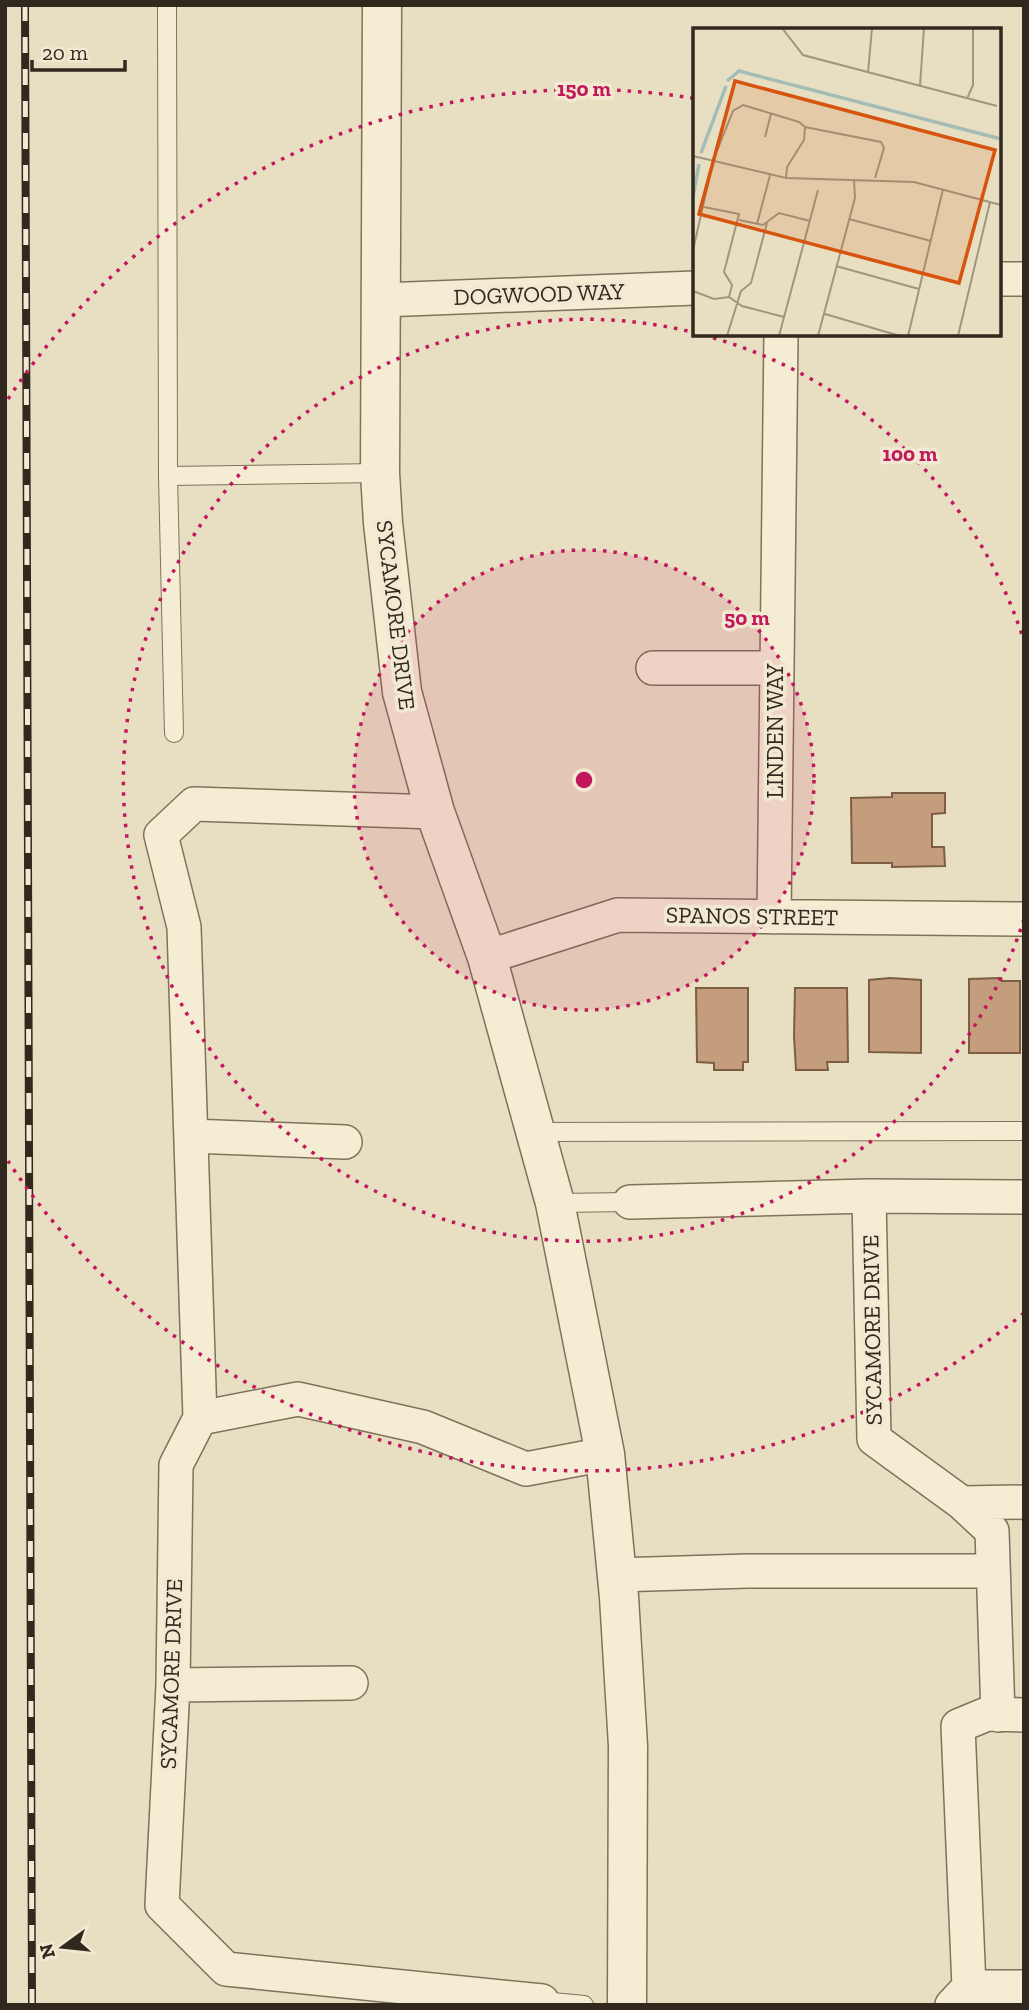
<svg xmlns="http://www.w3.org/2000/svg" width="1029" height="2010" viewBox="0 0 1029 2010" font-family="'Zilla Slab',serif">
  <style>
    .building { fill: #c39d7c; stroke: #7d5e44; stroke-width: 2 }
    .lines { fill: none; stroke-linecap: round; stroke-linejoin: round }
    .service-casing { stroke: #80715b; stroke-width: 20 }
    .minor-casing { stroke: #80715b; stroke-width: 36 }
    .tertiary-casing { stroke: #80715b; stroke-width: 41 }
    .service { stroke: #f4edd4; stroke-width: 18 }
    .minor { stroke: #f4edd4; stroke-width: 33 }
    .tertiary { stroke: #f4edd4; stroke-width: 38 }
    .rail-casing { stroke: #32291e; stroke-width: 8 }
    .rail { stroke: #f1e9d1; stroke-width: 5; stroke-dasharray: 16; stroke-linecap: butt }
    .ring { fill: none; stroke: #c2185b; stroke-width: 3.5; stroke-dasharray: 3.5 7 }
    .labels { text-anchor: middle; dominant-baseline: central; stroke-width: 7; stroke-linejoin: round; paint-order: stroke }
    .street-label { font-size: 23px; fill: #32291e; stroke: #f1e9d1 }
    .inset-river { fill: none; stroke: #a4bcb6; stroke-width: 3.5 }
    .inset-road { fill: none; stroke: #9f9680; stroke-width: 2 }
    .view { fill: #d6540e; fill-opacity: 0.15; stroke: #d6540e; stroke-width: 3.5 }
    .inset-edge { fill: none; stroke: #32291e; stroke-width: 3.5 }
    .centre { fill: #c2185b; stroke: #f1e9d1; stroke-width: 3.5 }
    .ring-label { font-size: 21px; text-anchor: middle; font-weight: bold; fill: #c2185b; stroke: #f1e9d1; stroke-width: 7; stroke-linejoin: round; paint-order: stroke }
  </style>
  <rect width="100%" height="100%" fill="#e8dfc2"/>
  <path class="building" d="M892 793H945V813L932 814V847H944L945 866 892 867V863H852L851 798 892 797Z
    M890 978 921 980V1053L869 1052V980Z
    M1001 978 1002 981H1020V1053H969V979Z
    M696 988H748V1062H743V1070H714V1063L697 1062Z
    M795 988H847L848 1062H827L828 1070H796L794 1036Z"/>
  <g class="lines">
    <defs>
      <path id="service" d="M167 5 168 476
        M174 733 168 476 380 473
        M535 1132 1024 1131
        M555 1203 630 1202
        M542 2001 584 2005"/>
      <path id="minor" d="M999 279H1024
        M382 300 695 288
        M653 668H775
        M774 917 781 334
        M487 957 618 915 1024 919
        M191 1136 345 1142
        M869 1196 874 1439 962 1503 992 1531 998 1715
        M630 1202 869 1196 1024 1197
        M200 1418 184 927 161 835 194 804 435 812
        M962 1503 1024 1502
        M616 1575 748 1571H993
        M173 1685 351 1683
        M969 1987 958 1726 987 1714 1024 1715
        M542 2001 226 1969 162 1905 173 1685 176 1465 200 1418 298 1399 423 1427 526 1469 605 1454
        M952 2005 969 1987H1024"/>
      <path id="tertiary" d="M382 5 380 473 383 523 402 692 435 812 487 957 555 1203 605 1454 619 1597 628 1746 627 2005"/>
    </defs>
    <use href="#service" class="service-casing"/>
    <use href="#minor" class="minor-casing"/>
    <use href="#tertiary" class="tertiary-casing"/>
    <use href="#service" class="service"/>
    <use href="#minor" class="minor"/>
    <use href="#tertiary" class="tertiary"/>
    <defs>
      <path id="rail" d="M25 5 32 2005"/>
    </defs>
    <use href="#rail" class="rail-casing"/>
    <use href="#rail" class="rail"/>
  </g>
  <circle cx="584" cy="780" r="230" fill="#c2185b" fill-opacity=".12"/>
  <g class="ring">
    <circle cx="584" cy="780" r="230"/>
    <path d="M1024 919A461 461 0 1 1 692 332M703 335A461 461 0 0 1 1024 641"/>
    <path d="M1024 1313A691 691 0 0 1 8 1161M8 399A691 691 0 0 1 692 98"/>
  </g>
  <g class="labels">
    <g class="street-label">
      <text transform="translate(539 294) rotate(-2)">DOGWOOD WAY</text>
      <text transform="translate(396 615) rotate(83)">SYCAMORE DRIVE</text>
      <text transform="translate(775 731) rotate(-90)">LINDEN WAY</text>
      <text transform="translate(752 916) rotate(1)">SPANOS STREET</text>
      <text transform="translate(872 1330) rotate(-91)">SYCAMORE DRIVE</text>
      <text transform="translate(171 1674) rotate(-88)">SYCAMORE DRIVE</text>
    </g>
  </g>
  <g transform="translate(693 28)">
    <rect width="308" height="308" fill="#e8dfc2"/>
    <path class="inset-river" d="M34 53 46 43 308 111M8 125 33 58M0 169 6 136"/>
    <path class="inset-road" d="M89 0 110 27 304 78M175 45 179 0M227 58 231 0M274 71 280 57V0M112 99 188 114 191 120 182 150M72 109 78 86M24 123 40 83 50 77 106 94 112 99 111 112 94 139 93 150M0 128 93 150 221 154 308 177M11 179 46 186 31 244 39 257 36 269M156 191 238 213M46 192 70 197 86 185 117 193M64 196 77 147M0 222 20 134M143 238 226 261M0 263 21 271 36 269 49 278 91 289M132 286 207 308M34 308 48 263 58 255 74 195M86 308 125 162M125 308 162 170 161 152M215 308 250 161M265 308 297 174"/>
    <path class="view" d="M42 53 302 122 266 255 6 186Z"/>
    <rect width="308" height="308" class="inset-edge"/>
  </g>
  <circle cx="584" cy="780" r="10" class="centre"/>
  <g class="ring-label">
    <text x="584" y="96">150 m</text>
    <text x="910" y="461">100 m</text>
    <text x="747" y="625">50 m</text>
  </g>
  <rect width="1029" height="2010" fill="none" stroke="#32291e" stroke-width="14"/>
  <g transform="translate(63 1947) rotate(255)" stroke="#f1e9d1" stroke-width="5" paint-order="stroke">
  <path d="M0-5L12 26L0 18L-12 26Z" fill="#32291e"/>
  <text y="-10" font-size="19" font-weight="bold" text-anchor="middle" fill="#32291e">N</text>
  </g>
  <path d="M32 60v10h93v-10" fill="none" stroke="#32291e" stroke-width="3.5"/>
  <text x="42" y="60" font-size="21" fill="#32291e" stroke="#f1e9d1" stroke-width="5" paint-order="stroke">20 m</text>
</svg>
